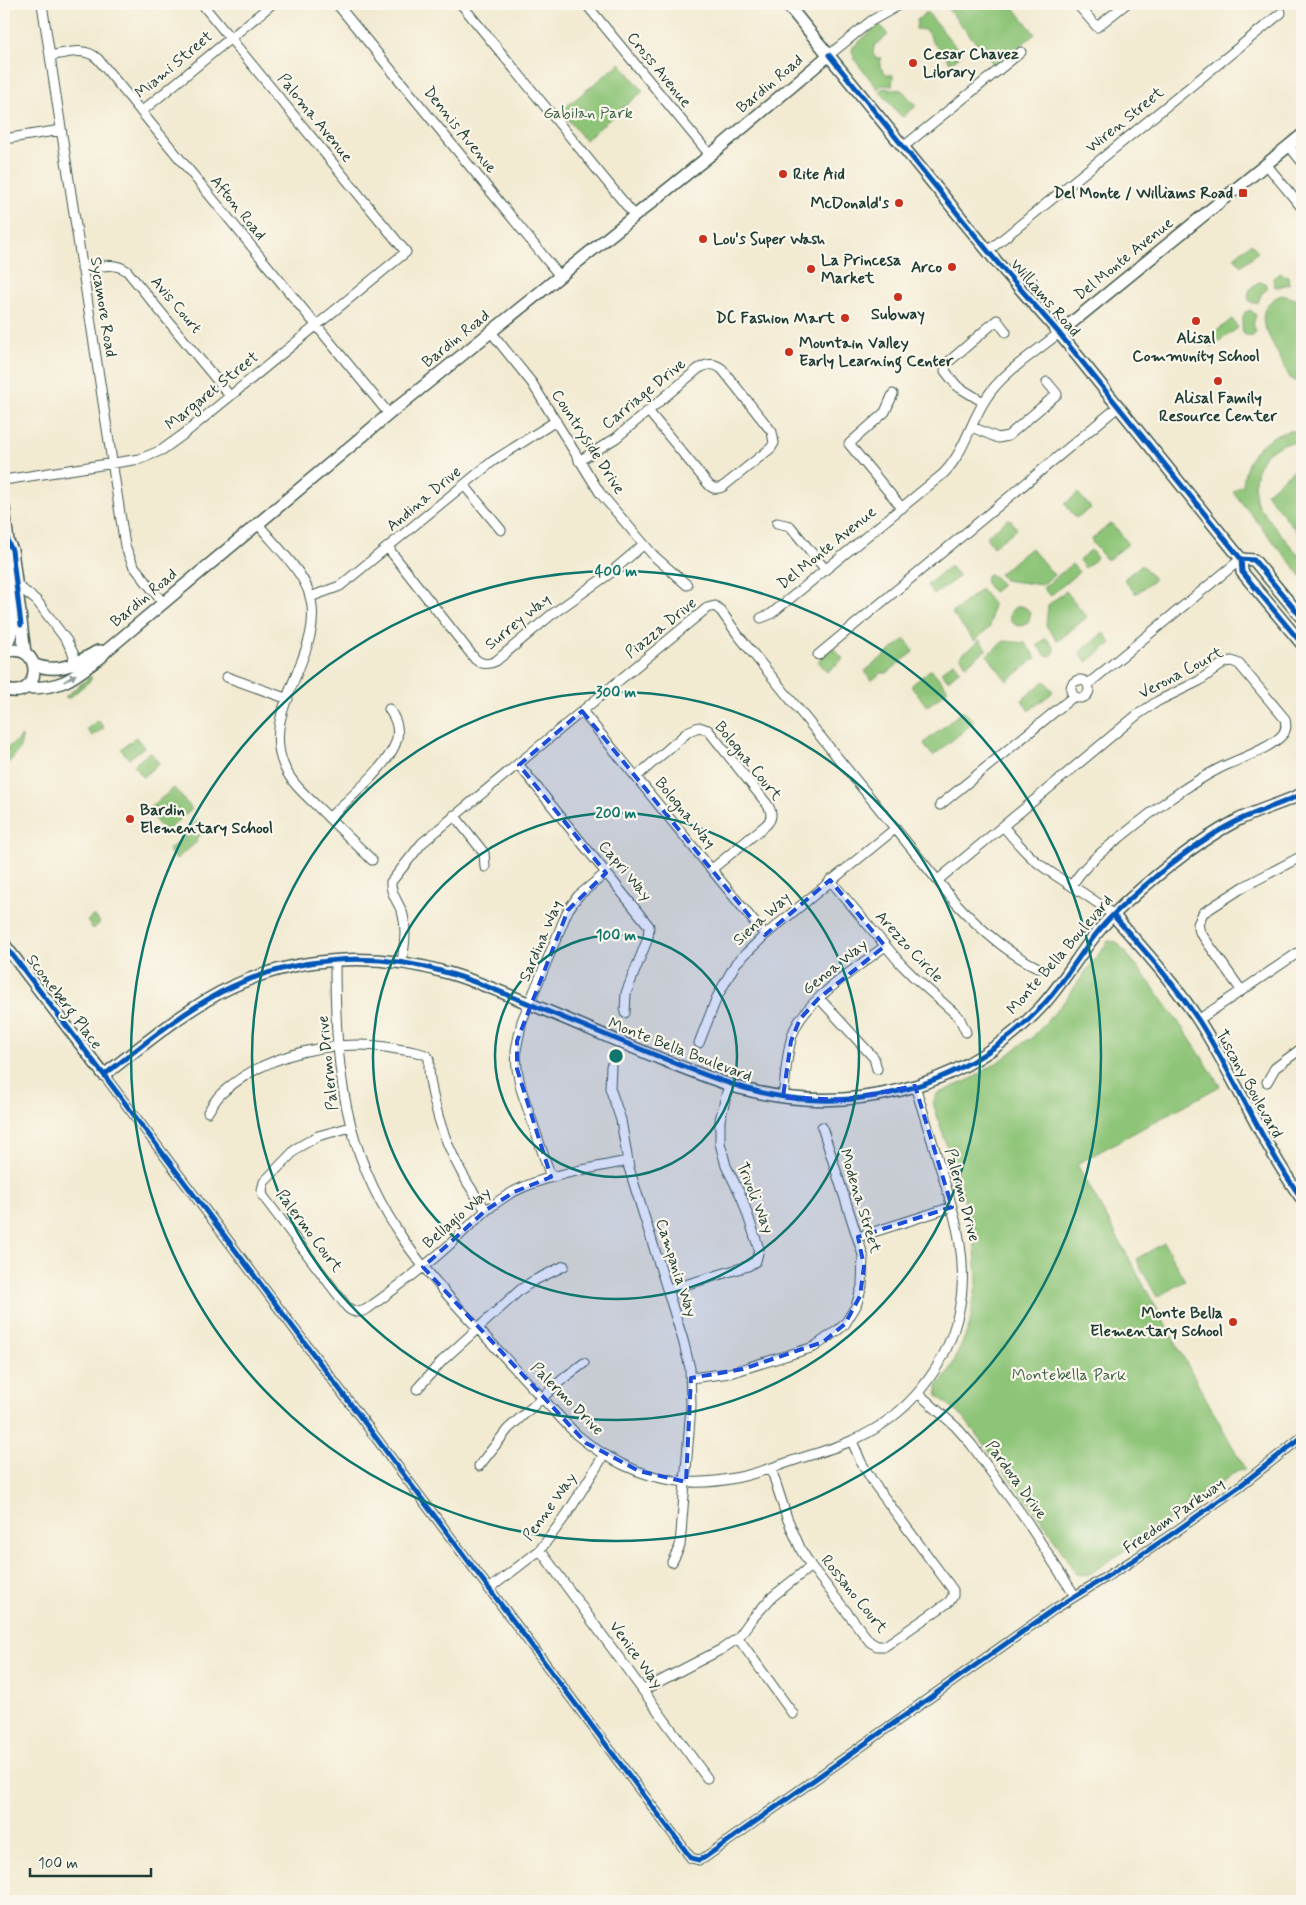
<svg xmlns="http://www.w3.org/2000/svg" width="1306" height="1905" viewBox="0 0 1306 1905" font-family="Mynerve,sans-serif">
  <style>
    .green { fill: #8dc477; stroke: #568056 }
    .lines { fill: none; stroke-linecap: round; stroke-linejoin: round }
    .street-casing { stroke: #3f574c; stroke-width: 11 }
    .secondary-casing { stroke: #3f574c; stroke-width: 14 }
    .street { stroke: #fff; stroke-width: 9 }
    .secondary { stroke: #fff; stroke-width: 11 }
    .cycleway-casing { stroke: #fbf7ec; stroke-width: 8 }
    .cycleway { stroke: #0057b8; stroke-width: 5 }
    .oneway { fill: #8f9e9a }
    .marked { fill: #1d4ed8; fill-opacity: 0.2; stroke: #1d4ed8; stroke-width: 4; stroke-dasharray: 10 6; stroke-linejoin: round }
    .ring { fill: none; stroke: #0f766e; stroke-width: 2.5 }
    .poi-dot { fill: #c8321e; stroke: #fbf7ec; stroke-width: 2 }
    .labels { text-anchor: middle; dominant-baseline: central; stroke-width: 4.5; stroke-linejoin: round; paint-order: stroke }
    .poi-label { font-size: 16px; font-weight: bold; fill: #1f3d34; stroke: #fbf7ec; text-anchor: start }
    .street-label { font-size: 16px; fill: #1f3d34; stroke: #fbf7ec }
    .park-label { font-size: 16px; fill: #3a5f45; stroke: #fbf7ec }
    .centre { fill: #0f766e; stroke: #fbf7ec; stroke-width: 2.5 }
    .ring-label { font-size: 15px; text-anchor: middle; font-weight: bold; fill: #0f766e; stroke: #fbf7ec; stroke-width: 4.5; stroke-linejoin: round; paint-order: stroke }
  </style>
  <rect width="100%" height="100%" fill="#fbf7ec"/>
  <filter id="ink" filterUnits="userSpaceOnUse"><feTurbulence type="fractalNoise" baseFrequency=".02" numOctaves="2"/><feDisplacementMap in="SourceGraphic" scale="10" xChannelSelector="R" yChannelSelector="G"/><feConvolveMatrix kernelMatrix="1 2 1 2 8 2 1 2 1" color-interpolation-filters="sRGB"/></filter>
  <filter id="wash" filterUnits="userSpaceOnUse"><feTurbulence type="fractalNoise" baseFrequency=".0096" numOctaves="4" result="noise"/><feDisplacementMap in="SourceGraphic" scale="20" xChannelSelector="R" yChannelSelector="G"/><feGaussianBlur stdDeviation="1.12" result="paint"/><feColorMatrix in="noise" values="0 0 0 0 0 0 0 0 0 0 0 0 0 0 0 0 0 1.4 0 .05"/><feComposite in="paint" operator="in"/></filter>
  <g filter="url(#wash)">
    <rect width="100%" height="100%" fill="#f2ead1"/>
    <path class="green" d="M944 4H1011L1035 34 995 66Z
      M927 12 962 54 951 63 931 40V37L925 30 916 29 917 20Z
      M880 25 888 35 874 46 873 54 876 58H881L880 67 886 74 893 75 892 86 882 85 878 89 853 58 855 56 852 52 853 47 876 27Z
      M620 63 643 91 585 140 561 111Z
      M883 88 902 90 916 106 903 117 900 115 879 91Z
      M1251 243 1258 252 1241 266 1234 257Z
      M1280 273 1288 276 1289 284 1278 287 1274 286 1273 278Z
      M1259 282 1265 283 1267 289 1261 295 1258 302 1252 303 1249 300C1247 292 1251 286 1259 282Z
      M1282 295 1302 301V384L1290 378 1264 326C1261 311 1267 300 1282 295Z
      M1251 310 1256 315 1253 324 1256 332 1253 336C1239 339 1241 321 1245 312Z
      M1232 319 1238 328 1211 347 1205 340Z
      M1289 431H1302V442L1283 444 1270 451 1264 456 1257 470 1254 485 1256 500 1259 507 1302 560V577L1233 492 1241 485 1243 487C1244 458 1261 438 1289 431Z
      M1302 463V538L1266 493Z
      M1078 493 1091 508 1076 518 1065 504Z
      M1008 519H1010L1017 529 993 547 986 537Z
      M1110 524H1113L1127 542V545L1109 559H1106L1092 542V539Z
      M1031 548 1054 575 1042 585 1004 580 999 574Z
      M1091 550 1097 558 1085 568 1079 560Z
      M1072 564 1079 572 1050 596 1043 588Z
      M1140 566H1143L1153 578V581L1137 593H1135L1125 581V578Z
      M949 567H951L958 575V577L934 595 927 585Z
      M989 574 995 577 1002 585 993 592 986 583 985 577Z
      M981 589 993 604 990 627 974 641 952 613Z
      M1066 591 1087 617 1058 641 1046 626 1048 605Z
      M1010 616a10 10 0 1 1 20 0a10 10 0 1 1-20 0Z
      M1102 634H1105L1111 643 1087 662 1080 654 1081 651Z
      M1046 638 1054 648V653L1051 656H1046L1037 645Z
      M905 639 913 650 912 653 887 673H881L871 681 865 671Z
      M980 640 987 649 966 665 960 656Z
      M1004 641 1025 643 1036 658 1007 681 987 655Z
      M833 647 843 659 827 672 818 661Z
      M954 662 960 670 948 680 941 672Z
      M930 670 933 671 947 688V691L929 705H926L912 688V685Z
      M91 676V680L69 698 65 697Z
      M1043 682H1046L1052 690V693L1030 710H1028L1022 700Z
      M963 711 973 720V723L933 756 924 745 925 742Z
      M98 720 104 728 92 736 87 729Z
      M22 736C22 749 13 759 4 766V751Z
      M136 737 144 747 129 759 121 749Z
      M150 752 159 763 143 777 134 765Z
      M174 788 192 809 165 832 147 810Z
      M199 820 207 830 195 839 197 842 176 859 168 850 188 834 186 831Z
      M94 915 99 921V924L93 929 87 921Z
      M1108 941 1117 942C1155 987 1189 1035 1220 1086L1077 1164 1245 1469 1238 1470 1202 1497 1087 1576 1076 1574 1046 1526 963 1417 938 1396 937 1386 949 1373 969 1327 977 1281 974 1232 933 1103 937 1094 975 1077 1004 1058 1027 1040 1031 1039 1063 1003Z
      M1164 1243 1185 1281 1157 1297 1136 1259Z"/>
  </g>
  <g filter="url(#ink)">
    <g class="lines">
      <defs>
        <path id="street" d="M42 4 125 546 133 565 163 603
          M337 4 559 275
          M461 4 635 216
          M586 4 710 155
          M1077 4 1097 27 1126 4
          M829 55 871 21 901 4
          M50 56C66 53 85 46 98 59L389 414
          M141 112 272 4
          M4 139 61 130
          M1289 146 1302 162
          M903 147 1021 52
          M1266 164 1302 208
          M988 251 1281 13
          M82 269C98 267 114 261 127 271L230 396
          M491 332 532 383 600 493 654 556 687 585
          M893 394 885 412 849 444 902 508
          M983 402 957 386 945 371 946 364 997 320 1006 332
          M972 427 998 438 1008 436 1057 394 1047 382
          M579 461 616 438 698 369C706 364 714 362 722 369L772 432 774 443 771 448 725 485C720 489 714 490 709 485L649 412
          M4 480 140 459 162 450 184 434 406 252 202 4
          M464 485 501 530
          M777 523 790 526 825 569
          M258 524C274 544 299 567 308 590 331 650 258 706 284 766 292 785 309 798 323 812 339 828 356 844 372 860
          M388 548 475 659C482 665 488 665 496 661L551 615 609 574 643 545
          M17 585 37 601 67 641 74 655 72 666
          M310 597 340 586 493 461 556 421
          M761 618 771 614 943 474C965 452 970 422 987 397 1003 372 1036 352 1059 333
          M818 655 1118 407
          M227 677 288 699
          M1071 689a9 9 0 1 1 18 0a9 9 0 1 1-18 0Z
          M1088 684 1241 559
          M582 711 765 935
          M519 765 649 926 648 938 626 993 625 1013
          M636 777 689 731 699 727 708 730 767 804C772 812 773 818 766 825L712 869
          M940 805 1074 696
          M454 815 484 853 485 867
          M329 818C347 800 393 762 397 738 399 726 395 718 389 709
          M1003 826C1014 839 1025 853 1038 863 1062 882 1089 894 1113 915
          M830 880 901 964 916 979 959 1017 966 1032
          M938 880 1137 715 1158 701 1199 681 1225 662 1232 661 1239 664 1285 719C1286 724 1287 729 1283 734 1272 748 1237 760 1220 768 1185 786 1154 810 1123 835 1104 850 1085 864 1072 885
          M335 960C335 1014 337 1073 351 1126 376 1222 431 1278 496 1348 523 1377 549 1406 576 1434 604 1458 641 1477 678 1481 718 1486 755 1474 792 1461 812 1454 834 1449 853 1440 907 1417 947 1368 959 1310 969 1262 956 1219 942 1173 933 1144 924 1115 915 1086
          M402 962C404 947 407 931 403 915 400 904 390 894 391 882L422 843 707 608 715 606 721 611 738 635 955 902C979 928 1006 953 1039 968
          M1241 990 1200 932 1198 924 1203 913 1245 886 1302 856
          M819 998 874 1058 877 1069
          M1198 1020 1302 950
          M699 1043 717 997 736 963 765 935 896 828
          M611 1066 610 1088 621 1120 629 1168 683 1340 690 1368 691 1406 680 1546 672 1562
          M104 1075 691 1858 699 1860 704 1858 1056 1608 1135 1559 1172 1534 1241 1485 1302 1437
          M1267 1082 1275 1068 1302 1048
          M783 1097C786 1076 786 1053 793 1033 805 1000 857 968 885 946
          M208 1112C212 1106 216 1098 222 1093 266 1053 339 1037 397 1049 403 1050 423 1052 427 1056 430 1058 429 1063 429 1067 429 1079 432 1092 435 1104 444 1143 462 1178 486 1210
          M351 1127 318 1136 297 1148 264 1182 262 1190 263 1196 347 1307C353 1313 360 1313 367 1309 392 1291 417 1273 440 1253 465 1232 484 1208 513 1192 548 1174 589 1169 627 1161
          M551 1177 521 1089 517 1069 516 1050 522 1021 568 910 578 896 606 873
          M858 1237 952 1207
          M668 1290 748 1266 756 1261 759 1249 742 1198 726 1166 720 1143V1120L729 1084
          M691 1378 730 1373 814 1347 838 1330 845 1324 856 1306 862 1286 863 1255 822 1127
          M417 1389 442 1361 520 1290 533 1281 564 1266
          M918 1393 956 1427 971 1444 1028 1523 1075 1596
          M479 1466 508 1429 564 1378 584 1363
          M771 1468 787 1518 801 1550 811 1566 870 1642 877 1646H885L949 1602 953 1596V1590L875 1485 861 1462 852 1441
          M540 1550 707 1778
          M489 1589 540 1550 567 1514 604 1455
          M738 1638 793 1714
          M643 1690 722 1649 738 1638 751 1620 772 1597 811 1566"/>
        <path id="secondary" d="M787 4 996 261 1059 333 1241 559 1242 572 1302 644
          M1059 333 1302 135
          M4 508 8 542 12 550 25 653
          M1241 559 1254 560 1302 618
          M4 652 11 634 12 626 6 551
          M4 652C46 639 42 704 4 689
          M33 664C59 675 76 663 98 651H101
          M27 688C64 688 73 678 101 657L106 651 389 414 714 152 829 55
          M1113 915C1143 949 1174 983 1199 1021 1236 1079 1262 1143 1302 1199
          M4 944 104 1075C145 1044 185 1009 231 987 299 955 377 952 448 973 480 982 510 996 540 1008 605 1035 670 1065 736 1087 846 1118 962 1091 1041 1007 1068 978 1085 942 1113 915 1147 882 1194 843 1236 821 1257 810 1281 804 1302 794"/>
      </defs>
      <use href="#street" class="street-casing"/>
      <use href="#secondary" class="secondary-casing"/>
      <use href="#street" class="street"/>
      <use href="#secondary" class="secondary"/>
      <defs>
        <path id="cycleway" d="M829 55 996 261 1059 333 1241 559 1242 572 1302 644
          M4 508 8 542 12 550 21 625
          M1241 559 1254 560 1302 618
          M1113 915C1143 949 1174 983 1199 1021 1236 1079 1262 1143 1302 1199
          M4 944 104 1075 691 1858 699 1860 704 1858 1056 1608 1135 1559 1172 1534 1241 1485 1302 1437
          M104 1075C142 1046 179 1014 221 992 291 956 373 950 448 973 478 982 508 995 537 1007 581 1025 626 1043 670 1061 744 1091 796 1109 876 1096 943 1085 1007 1048 1051 996 1073 969 1089 938 1114 914 1148 881 1196 841 1239 820 1260 810 1282 804 1302 794"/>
      </defs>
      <use href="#cycleway" class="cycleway-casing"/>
      <use href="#cycleway" class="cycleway"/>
    </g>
    <defs><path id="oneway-solid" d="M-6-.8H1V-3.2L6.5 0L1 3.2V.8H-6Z" transform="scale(1.25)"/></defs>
    <use class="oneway" href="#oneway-solid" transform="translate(70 678) rotate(-32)"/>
  </g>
  <path class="marked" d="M582 711 765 935 830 880 885 946 819 998 800 1019 791 1041 783 1097 842 1100 915 1086 952 1207 858 1237 864 1266 860 1296 845 1324 823 1342 743 1369 691 1378 686 1482 639 1471 586 1443 423 1267 486 1210 514 1192 551 1177 517 1069V1041L568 910 606 873 519 765Z"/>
  <g class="ring">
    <circle cx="616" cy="1056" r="121"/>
    <circle cx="616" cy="1056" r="243"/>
    <circle cx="616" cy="1056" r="364"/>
    <circle cx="616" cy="1056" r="485"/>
  </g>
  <g class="poi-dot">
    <circle cx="913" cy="63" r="5"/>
    <circle cx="783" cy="174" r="5"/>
    <rect x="1238" y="188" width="10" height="10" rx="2.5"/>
    <circle cx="899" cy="203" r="5"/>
    <circle cx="703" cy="239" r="5"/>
    <circle cx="952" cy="267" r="5"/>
    <circle cx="811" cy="269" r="5"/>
    <circle cx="898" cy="297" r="5"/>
    <circle cx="845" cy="318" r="5"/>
    <circle cx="1196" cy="321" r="5"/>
    <circle cx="789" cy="352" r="5"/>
    <circle cx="1218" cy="381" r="5"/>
    <circle cx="130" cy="819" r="5"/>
    <circle cx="1233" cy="1322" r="5"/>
  </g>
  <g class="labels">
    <g class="poi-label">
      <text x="923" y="54">Cesar Chavez<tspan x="923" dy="18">Library</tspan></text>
      <text x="793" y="174">Rite Aid</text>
      <text x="1233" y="193" text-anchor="end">Del Monte / Williams Road</text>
      <text x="889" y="203" text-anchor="end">McDonald's</text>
      <text x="713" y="239">Lou's Super Wash</text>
      <text x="821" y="260">La Princesa<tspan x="821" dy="18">Market</tspan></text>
      <text x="942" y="267" text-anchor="end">Arco</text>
      <text x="898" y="314" text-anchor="middle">Subway</text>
      <text x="835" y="318" text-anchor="end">DC Fashion Mart</text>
      <text x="1196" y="338" text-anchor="middle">Alisal<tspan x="1196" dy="18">Community School</tspan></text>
      <text x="799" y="343">Mountain Valley<tspan x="799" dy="18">Early Learning Center</tspan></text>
      <text x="1218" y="398" text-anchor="middle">Alisal Family<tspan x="1218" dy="18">Resource Center</tspan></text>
      <text x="140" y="810">Bardin<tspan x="140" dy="18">Elementary School</tspan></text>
      <text x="1223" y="1313" text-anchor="end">Monte Bella<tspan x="1223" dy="18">Elementary School</tspan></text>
    </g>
    <g class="street-label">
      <text transform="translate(174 65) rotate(-40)">Miami Street</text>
      <text transform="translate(659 70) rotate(51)">Cross Avenue</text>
      <text transform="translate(770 84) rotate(-40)">Bardin Road</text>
      <text transform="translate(315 118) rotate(51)">Paloma Avenue</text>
      <text transform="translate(1125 120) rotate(-39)">Wiren Street</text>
      <text transform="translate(460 130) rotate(51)">Dennis Avenue</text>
      <text transform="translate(238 208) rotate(51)">Afton Road</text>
      <text transform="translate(1124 259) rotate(-39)">Del Monte Avenue</text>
      <text transform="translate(1045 298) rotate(49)">Williams Road</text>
      <text transform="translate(176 305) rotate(50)">Avis Court</text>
      <text transform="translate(103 307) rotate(81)">Sycamore Road</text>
      <text transform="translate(456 339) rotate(-39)">Bardin Road</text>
      <text transform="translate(212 391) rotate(-39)">Margaret Street</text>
      <text transform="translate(644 394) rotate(-39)">Carriage Drive</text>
      <text transform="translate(588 442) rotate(57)">Countryside Drive</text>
      <text transform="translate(424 499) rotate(-40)">Andina Drive</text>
      <text transform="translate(827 548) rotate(-39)">Del Monte Avenue</text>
      <text transform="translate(144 598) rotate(-40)">Bardin Road</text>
      <text transform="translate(518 622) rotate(-39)">Surrey Way</text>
      <text transform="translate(661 628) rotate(-39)">Piazza Drive</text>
      <text transform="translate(1181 673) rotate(-28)">Verona Court</text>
      <text transform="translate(748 761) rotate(51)">Bologna Court</text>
      <text transform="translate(685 813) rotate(51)">Bologna Way</text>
      <text transform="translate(625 871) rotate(50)">Capri Way</text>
      <text transform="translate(762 919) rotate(-42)">Siena Way</text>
      <text transform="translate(541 941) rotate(-67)">Sardina Way</text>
      <text transform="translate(909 947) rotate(47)">Arezzo Circle</text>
      <text transform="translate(1060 955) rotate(-49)">Monte Bella Boulevard</text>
      <text transform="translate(835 967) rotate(-39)">Genoa Way</text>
      <text transform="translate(64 1002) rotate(53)">Sconeberg Place</text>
      <text transform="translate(680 1050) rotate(21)">Monte Bella Boulevard</text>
      <text transform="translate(328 1063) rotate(-96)">Palermo Drive</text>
      <text transform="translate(1249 1084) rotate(61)">Tuscany Boulevard</text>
      <text transform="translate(962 1195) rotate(75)">Palermo Drive</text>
      <text transform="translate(755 1198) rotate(68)">Trivoli Way</text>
      <text transform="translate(860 1201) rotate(73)">Modena Street</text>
      <text transform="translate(457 1218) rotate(-41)">Bellagio Way</text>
      <text transform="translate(309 1231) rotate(53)">Palermo Court</text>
      <text transform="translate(676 1268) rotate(72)">Campania Way</text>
      <text transform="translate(567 1399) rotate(45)">Palermo Drive</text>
      <text transform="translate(1016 1480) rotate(54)">Pardova Drive</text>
      <text transform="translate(550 1507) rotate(-54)">Penne Way</text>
      <text transform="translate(1174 1516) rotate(-35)">Freedom Parkway</text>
      <text transform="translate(854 1594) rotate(51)">Rossano Court</text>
      <text transform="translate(636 1655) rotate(54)">Venice Way</text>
    </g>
    <g class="park-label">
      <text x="588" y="113">Gabilan Park</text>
      <text x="1069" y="1375">Montebella Park</text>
    </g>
  </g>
  <circle cx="616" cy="1056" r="8" class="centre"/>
  <g class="ring-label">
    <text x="616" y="576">400 m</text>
    <text x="616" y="697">300 m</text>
    <text x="616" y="818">200 m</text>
    <text x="616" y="940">100 m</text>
  </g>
  <rect width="1306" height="1905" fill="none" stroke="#fbf7ec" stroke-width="20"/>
  <path d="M30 1868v8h121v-8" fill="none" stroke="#1f3d34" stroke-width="2.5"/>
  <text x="38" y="1868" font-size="15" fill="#1f3d34" stroke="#fbf7ec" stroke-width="4" paint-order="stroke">100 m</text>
</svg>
